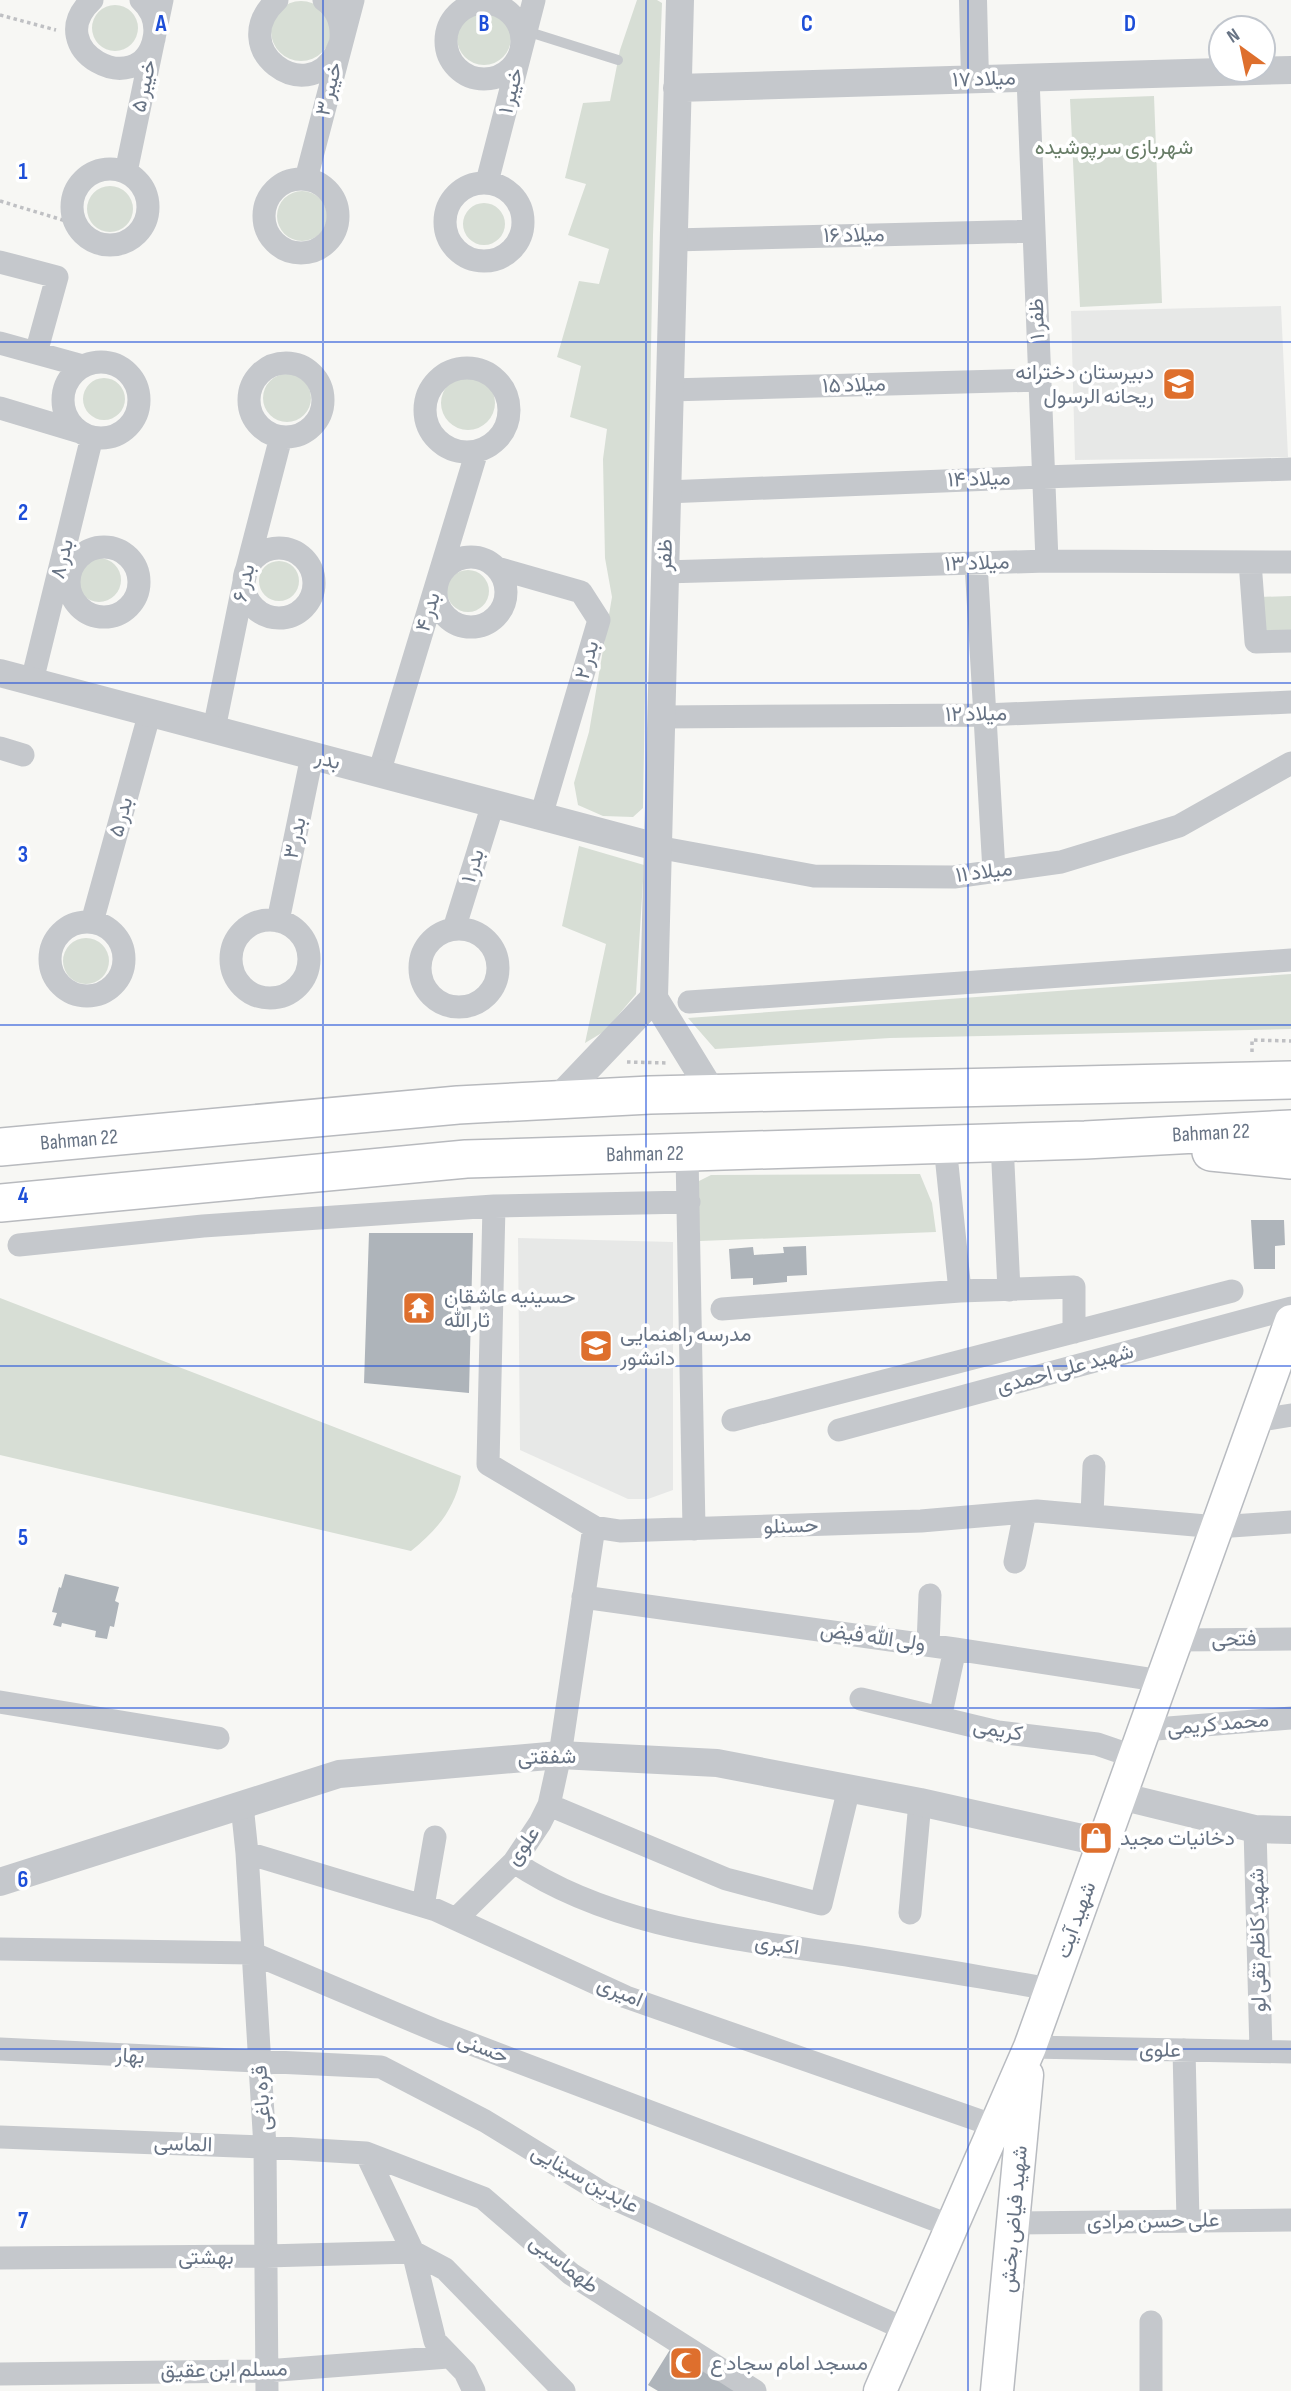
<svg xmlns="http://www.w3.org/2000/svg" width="1291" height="2391" viewBox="0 0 1291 2391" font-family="'Sofia Sans Condensed',Vazirmatn,sans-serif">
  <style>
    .built { fill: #e7e8e7 }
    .green { fill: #d7ded5 }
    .building { fill: #aeb4ba }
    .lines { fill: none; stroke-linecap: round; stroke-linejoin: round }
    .secondary-casing { stroke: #b8bbc0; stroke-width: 35 }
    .trunk-casing { stroke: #b8babe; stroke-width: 40 }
    .path { stroke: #bfc0c3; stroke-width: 3.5; stroke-dasharray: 3.5 3.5; stroke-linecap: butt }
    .service { stroke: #c5c8cc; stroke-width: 10 }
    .minor { stroke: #c5c8cc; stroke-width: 23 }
    .tertiary { stroke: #c5c8cc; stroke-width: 28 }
    .secondary { stroke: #fff; stroke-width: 32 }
    .trunk { stroke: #fff; stroke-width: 37 }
    .grid { fill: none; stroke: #1d4ed8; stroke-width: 2; stroke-opacity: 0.55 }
    .labels { text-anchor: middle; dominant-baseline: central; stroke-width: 7; stroke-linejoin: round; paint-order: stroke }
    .street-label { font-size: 21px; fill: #677384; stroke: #fff }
    .park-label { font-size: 21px; fill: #677c66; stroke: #fff }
    .poi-label { font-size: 21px; fill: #677384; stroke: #fff; text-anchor: start }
    .grid-label { font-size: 23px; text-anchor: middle; font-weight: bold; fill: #1d4ed8; stroke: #fff; stroke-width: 7; stroke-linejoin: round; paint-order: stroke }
  </style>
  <rect width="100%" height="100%" fill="#f7f7f4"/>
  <path class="built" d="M1281 306 1288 457 1075 460 1071 311Z
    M518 1238 673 1242V1490L648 1499H628L520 1450Z"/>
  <path class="green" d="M637 0H657L662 3 653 235 643 808 633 817 603 816 578 805 574 783 589 732 612 597 605 558 603 459 607 429 570 417 581 366 557 357 579 281 599 284 609 249 568 235 586 184 565 178 583 103 610 101 620 50Z
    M271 31a30 30 0 1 1 60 0a30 30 0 1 1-60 0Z
    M92 28a23 23 0 1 1 46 0a23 23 0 1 1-46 0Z
    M457 38a27 27 0 1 1 54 0a27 27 0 1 1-54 0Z
    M1154 96 1162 303 1080 307 1070 99Z
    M87 209a23 23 0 1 1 46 0a23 23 0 1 1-46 0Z
    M277 216a25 25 0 1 1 50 0a25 25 0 1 1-50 0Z
    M463 224a21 21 0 1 1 42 0a21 21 0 1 1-42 0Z
    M263 398a24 24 0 1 1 48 0a24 24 0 1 1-48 0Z
    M441 403a27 27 0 1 1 54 0a27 27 0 1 1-54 0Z
    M83 399a21 21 0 1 1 42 0a21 21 0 1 1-42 0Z
    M77 580a22 22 0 1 1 44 0a22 22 0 1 1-44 0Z
    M259 581a20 20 0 1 1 40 0a20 20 0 1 1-40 0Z
    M447 591a21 21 0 1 1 42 0a21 21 0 1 1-42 0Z
    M1291 596V636L1261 637 1259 597Z
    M579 846 644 865 636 994 605 1031 585 1043 606 944 562 926Z
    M63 961a23 23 0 1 1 46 0a23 23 0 1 1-46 0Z
    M1291 974V1029L890 1038 715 1049 688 1018Z
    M920 1174 932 1203 936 1232 700 1241 697 1182 711 1175Z
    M0 1298 461 1476C455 1509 437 1530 411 1551L0 1455Z"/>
  <path class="building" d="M1251 1220H1284L1285 1245 1275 1246V1269H1254Z
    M369 1233H473L469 1393 364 1383Z
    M806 1246 807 1275 787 1276V1282L753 1285V1278L731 1279 729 1249 753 1247 754 1255 784 1253 783 1247Z
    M65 1574 119 1587 115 1601 119 1603 114 1627 110 1626 107 1639 95 1637 96 1631 62 1623 61 1627 53 1625 57 1613 52 1612 59 1587 61 1588Z
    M676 2340 755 2391H658L648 2385Z"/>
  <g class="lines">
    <defs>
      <path id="secondary" d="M880 2391 1030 2047 1291 1321
        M997 2391 1027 2075"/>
      <path id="trunk" d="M0 1147 458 1105 650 1095 1291 1080
        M1211 1152 1291 1160
        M0 1203 466 1159 1085 1140 1291 1129"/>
    </defs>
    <use href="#secondary" class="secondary-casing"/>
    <use href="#trunk" class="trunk-casing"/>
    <path class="path" d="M0 15 56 30
      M0 201 76 224
      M1252 1052V1040L1291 1041
      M627 1062 668 1063"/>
    <path class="service" d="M526 31 618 60"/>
    <path class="minor" d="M92 0C39 49 139 103 154 39 157 24 152 10 141 0
      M277 0C224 49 307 108 336 53 338 48 341 44 341 38 342 22 337 9 324 0
      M446 41a38 38 0 1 1 76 0a38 38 0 1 1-76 0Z
      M1028 78 1047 561
      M72 207a38 38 0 1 1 76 0a38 38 0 1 1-76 0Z
      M126 172 162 0
      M264 216a37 37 0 1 1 74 0a37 37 0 1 1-74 0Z
      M306 179 353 0
      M487 182 534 0
      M445 222a39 39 0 1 1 78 0a39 39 0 1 1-78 0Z
      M673 240 1034 231
      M0 262 57 277 36 353
      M0 343 83 366
      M63 400a38 38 0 1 1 76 0a38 38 0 1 1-76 0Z
      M249 400a37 37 0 1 1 74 0a37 37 0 1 1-74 0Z
      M425 410a42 42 0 1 1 84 0a42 42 0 1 1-84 0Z
      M669 390 1040 380
      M0 408 80 432
      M666 492 1043 477 1291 469
      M69 582a35 35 0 1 1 70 0a35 35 0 1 1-70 0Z
      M244 583a35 35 0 1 1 70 0a35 35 0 1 1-70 0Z
      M436 592a35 35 0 1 1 70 0a35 35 0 1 1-70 0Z
      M1250 562 1256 642 1291 641
      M976 563 994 871
      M497 568 581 592 599 620 541 816
      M664 572 1047 561 1291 562
      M32 681 92 437
      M660 717 985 715 1291 702
      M214 729 246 572 281 437
      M0 748 23 755
      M379 773 477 451
      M657 847 814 876 954 877 1061 862 1179 826 1291 763
      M231 959a39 39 0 1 1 78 0a39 39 0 1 1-78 0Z
      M278 921 312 756
      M92 922 150 712
      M50 959a37 37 0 1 1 74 0a37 37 0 1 1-74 0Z
      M420 968a39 39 0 1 1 78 0a39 39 0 1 1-78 0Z
      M454 929 493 804
      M689 1002 1291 960
      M1002 1143 1009 1290
      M945 1145 960 1291
      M687 1154 694 1529
      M494 1206 488 1464 594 1527
      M19 1245 203 1226 494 1206 689 1202
      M722 1309 960 1291 1074 1287V1332
      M733 1420 1232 1291
      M1255 1421 1291 1415
      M839 1430 1291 1308
      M1092 1515 1094 1466
      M1015 1562 1025 1512
      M583 1597 955 1649 1162 1681
      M1176 1640 1291 1639
      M928 1645 930 1595
      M861 1699 998 1732 1097 1744 1135 1757
      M0 1702 218 1738
      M940 1718 955 1649
      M1144 1730 1291 1718
      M242 1805 247 1853 265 2147 267 2391
      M549 1805 726 1879 821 1904 849 1788
      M1255 1829 1261 2051
      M247 1853 436 1910 626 1997 995 2126
      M514 1862C612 1928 738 1939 853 1956 919 1966 985 1978 1051 1989
      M423 1906 435 1837
      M910 1913 920 1802
      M456 1919 514 1862 540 1823 549 1805 560 1755 594 1527 620 1531 921 1521 1037 1511 1217 1527 1291 1522
      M0 1949 252 1953 437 2031 951 2226
      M1030 2047 1291 2052
      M0 2049 381 2067 485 2121 606 2195 907 2330
      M1184 2050 1188 2221
      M0 2137 265 2147 366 2153 483 2198 571 2274 755 2391
      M366 2153 413 2252 435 2341 465 2372 474 2391
      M1014 2223 1291 2220
      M0 2258 266 2256 413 2252 445 2269 564 2391
      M0 2374 266 2371 448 2357
      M1151 2391V2322"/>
    <path class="tertiary" d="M680 0 654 998 713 1094
      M973 0 975 79
      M677 88 1291 70
      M0 673 657 847
      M557 1100 654 998
      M1120 1796 1255 1829 1291 1830
      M0 1882 339 1774 560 1755 717 1763 920 1802 1104 1843"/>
    <use href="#secondary" class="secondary"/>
    <use href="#trunk" class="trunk"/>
  </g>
  <path class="grid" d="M323 0V2391M646 0V2391M968 0V2391M0 342H1291M0 683H1291M0 1025H1291M0 1366H1291M0 1708H1291M0 2049H1291"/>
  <defs>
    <symbol id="school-square" viewBox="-11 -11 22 22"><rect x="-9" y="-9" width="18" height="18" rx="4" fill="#de6f2d" stroke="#fff"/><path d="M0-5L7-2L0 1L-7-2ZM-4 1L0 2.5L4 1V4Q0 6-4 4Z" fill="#fff"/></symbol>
    <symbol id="temple-square" viewBox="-11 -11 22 22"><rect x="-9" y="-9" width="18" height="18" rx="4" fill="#de6f2d" stroke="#fff"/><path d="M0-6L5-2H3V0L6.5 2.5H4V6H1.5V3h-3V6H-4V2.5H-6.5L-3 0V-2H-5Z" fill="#fff"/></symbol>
    <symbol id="shop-square" viewBox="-11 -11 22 22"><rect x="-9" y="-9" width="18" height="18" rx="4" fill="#de6f2d" stroke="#fff"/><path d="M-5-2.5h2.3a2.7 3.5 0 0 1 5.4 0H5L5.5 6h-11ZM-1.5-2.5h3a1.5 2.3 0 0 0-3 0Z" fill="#fff"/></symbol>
    <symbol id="mosque-square" viewBox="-11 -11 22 22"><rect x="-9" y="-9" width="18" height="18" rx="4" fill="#de6f2d" stroke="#fff"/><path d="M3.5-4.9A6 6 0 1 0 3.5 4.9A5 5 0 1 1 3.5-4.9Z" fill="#fff"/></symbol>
  </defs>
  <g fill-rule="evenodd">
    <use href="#school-square" x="1160" y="365" width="38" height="38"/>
    <use href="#temple-square" x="400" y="1289" width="38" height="38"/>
    <use href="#school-square" x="577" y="1327" width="38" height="38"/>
    <use href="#shop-square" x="1077" y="1819" width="38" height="38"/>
    <use href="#mosque-square" x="667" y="2344" width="38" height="38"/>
  </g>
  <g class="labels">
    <g class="street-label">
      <text transform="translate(984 79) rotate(-2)">میلاد ۱۷</text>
      <text transform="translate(144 86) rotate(-78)">خیبر ۵</text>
      <text transform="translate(329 89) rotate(-76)">خیبر ۳</text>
      <text transform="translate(511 91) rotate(-76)">خیبر ۱</text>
      <text transform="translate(854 235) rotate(-1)">میلاد ۱۶</text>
      <text transform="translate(1037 319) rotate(-92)">ظفر ۱</text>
      <text transform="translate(854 385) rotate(-2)">میلاد ۱۵</text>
      <text transform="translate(979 479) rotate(-2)">میلاد ۱۴</text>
      <text transform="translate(665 555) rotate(-88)">ظفر</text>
      <text transform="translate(62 559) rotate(-76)">بدر ۸</text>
      <text transform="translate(977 563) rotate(-2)">میلاد ۱۳</text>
      <text transform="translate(244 583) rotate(-77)">بدر ۶</text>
      <text transform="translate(428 612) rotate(-73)">بدر ۴</text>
      <text transform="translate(587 660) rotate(-74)">بدر ۲</text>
      <text transform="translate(976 714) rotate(-1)">میلاد ۱۲</text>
      <text transform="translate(328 760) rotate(15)">بدر</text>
      <text transform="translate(121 817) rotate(-75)">بدر ۵</text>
      <text transform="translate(295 838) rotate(-78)">بدر ۳</text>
      <text transform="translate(473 866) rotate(-73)">بدر ۱</text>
      <text transform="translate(984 872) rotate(-7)">میلاد ۱۱</text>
      <text transform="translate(1211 1133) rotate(-3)">Bahman 22</text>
      <text transform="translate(79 1140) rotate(-5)">Bahman 22</text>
      <text transform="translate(645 1154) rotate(-1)">Bahman 22</text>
      <text transform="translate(1065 1369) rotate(-15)">شهید علی احمدی</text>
      <text transform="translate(791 1526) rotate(-2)">حسنلو</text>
      <text transform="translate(873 1637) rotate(8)">ولی الله فیض</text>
      <text transform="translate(1234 1639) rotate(-1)">فتحی</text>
      <text transform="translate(1218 1724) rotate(-5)">محمد کریمی</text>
      <text transform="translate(998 1730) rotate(10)">کریمی</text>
      <text transform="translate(547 1757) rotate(-1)">شفقتی</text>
      <text transform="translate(523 1846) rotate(-54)">علوی</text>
      <text transform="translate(1076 1920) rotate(-70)">شهید آیت</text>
      <text transform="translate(1258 1940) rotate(-91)">شهید کاظم تقی لو</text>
      <text transform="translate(777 1945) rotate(8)">اکبری</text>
      <text transform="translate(620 1992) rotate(23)">امیری</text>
      <text transform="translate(483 2048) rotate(21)">حسنی</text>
      <text transform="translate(1160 2050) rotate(1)">علوی</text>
      <text transform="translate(130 2056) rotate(3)">بهار</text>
      <text transform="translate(262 2098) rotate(-94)">قره باغی</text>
      <text transform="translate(183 2144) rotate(2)">الماسی</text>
      <text transform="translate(585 2179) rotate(29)">عابدین سینایی</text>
      <text transform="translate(1014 2219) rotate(-85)">شهید فیاض بخش</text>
      <text transform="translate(1153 2221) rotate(-1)">علی حسن مرادی</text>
      <text x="206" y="2257">بهشتی</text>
      <text transform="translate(564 2264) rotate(38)">طهماسبی</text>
      <text transform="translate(224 2370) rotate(-1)">مسلم ابن عقیق</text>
    </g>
    <g class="park-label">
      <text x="1114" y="147">شهربازی سرپوشیده</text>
    </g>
    <g class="poi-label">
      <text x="1154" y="372" text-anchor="end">دبیرستان دخترانه<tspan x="1154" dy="24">ریحانه الرسول</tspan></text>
      <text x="444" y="1296">حسینیه عاشقان<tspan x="444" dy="24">ثارالله</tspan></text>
      <text x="620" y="1334">مدرسه راهنمایی<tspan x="620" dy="24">دانشور</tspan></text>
      <text x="1120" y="1838">دخانیات مجید</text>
      <text x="710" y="2363">مسجد امام سجاد ع</text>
    </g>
  </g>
  <g class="grid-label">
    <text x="161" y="31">A</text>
    <text x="484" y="31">B</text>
    <text x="807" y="31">C</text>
    <text x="1130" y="31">D</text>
    <text x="23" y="179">1</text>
    <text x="23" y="520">2</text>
    <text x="23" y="862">3</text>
    <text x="23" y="1203">4</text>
    <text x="23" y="1545">5</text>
    <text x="23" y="1887">6</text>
    <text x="23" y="2228">7</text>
  </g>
  <g transform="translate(1242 49) rotate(327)"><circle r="33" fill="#ffffff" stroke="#c2c7ce" stroke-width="2"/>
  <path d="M0-5L12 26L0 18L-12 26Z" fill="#de6f2d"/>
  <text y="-10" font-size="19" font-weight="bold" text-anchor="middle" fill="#677384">N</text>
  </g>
</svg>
